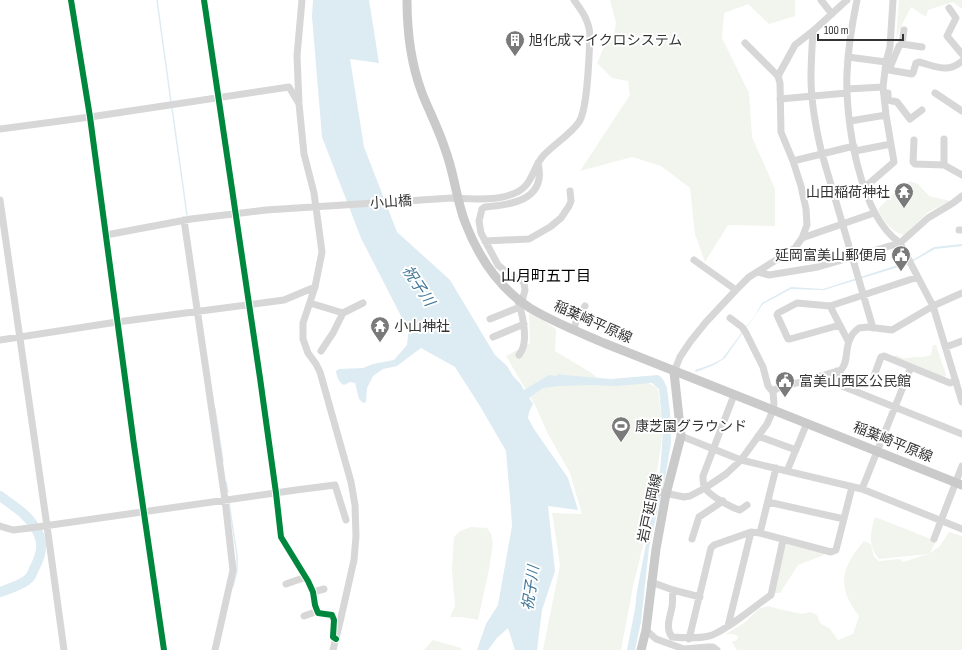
<svg xmlns="http://www.w3.org/2000/svg" width="962" height="650" viewBox="0 0 962 650" font-family="'Sofia Sans Condensed','Noto Sans JP',sans-serif">
  <style>
    .green { fill: #f1f5ed }
    .water { fill: #ddebf3 }
    .lines { fill: none; stroke-linecap: round; stroke-linejoin: round }
    .stream { stroke: #ddebf3; stroke-width: 1.5 }
    .river { stroke: #ddebf3; stroke-width: 10 }
    .minor { stroke: #d7d7d7; stroke-width: 7 }
    .major { stroke: #cacaca; stroke-width: 9 }
    .cycleway-casing { stroke: #fff; stroke-width: 8 }
    .cycleway { stroke: #00873e; stroke-width: 6 }
    .labels { text-anchor: middle; dominant-baseline: central; stroke-width: 4; stroke-linejoin: round; paint-order: stroke }
    .poi-label { font-size: 14px; fill: #333; stroke: #fff; text-anchor: start }
    .street-label { font-size: 14px; fill: #333; stroke: #fff }
    .neighbourhood-label { font-size: 15px; fill: #000; stroke: #fff }
    .water-label { font-size: 15px; font-style: italic; fill: #3f7597; stroke: #fff }
  </style>
  <rect width="100%" height="100%" fill="#fff"/>
  <path class="green" d="M610 0H795V16L769 24 748 4 724 13 722 38 749 93 752 137 775 189V226L728 225 705 262 695 234 690 188 661 166 632 157 580 171 630 95 628 81 612 78 597 63 604 47 614 34 616 23Z
    M899 0H962V9L953 2 928 10 926 17 911 7 899 31 896 42Z
    M910 181 918 184 929 196 950 201 928 212 904 235C893 233 881 219 878 209L895 192Z
    M529 311 556 329 555 351 590 372 600 380C618 380 644 376 658 389L663 433 648 526 633 586 621 650H543L560 565 552 513 582 514 570 473 547 432 536 407 506 356 530 343Z
    M933 345H936L946 375 944 378 893 357 896 355C905 360 906 358 915 357 922 357 925 357 931 355Z
    M875 517 936 541 930 553 940 546 949 532 962 536V650H737L732 642 737 640 738 636 732 634H726L744 623 760 608 768 606 783 610 802 614 810 612 817 615 820 623 830 629 838 640 853 634 859 616C836 586 841 568 864 541L871 544 874 557 879 561 900 559 903 562 928 554 879 559C868 546 870 532 875 517Z
    M471 527 487 528 491 534 493 543 489 569 478 620 462 617H450L455 606 452 570 454 537 460 531Z
    M785 543 824 553V555L798 565 780 593H774Z
    M433 640 461 648 462 650H424Z"/>
  <path class="water" d="M313 0H369L379 63 350 59 364 147 397 232 450 280 495 355 507 366 513 376 520 383 524 390 549 375 557 376V374L564 375 611 379 658 375 661 377 664 381 667 388 670 412 671 443 666 473 649 548 641 622 635 650H627L635 609 637 591 660 471 663 433 659 389 652 383 615 386 592 385 558 386 543 388 529 398 533 404 529 412 528 418 534 429 568 478 578 510 548 506 555 571 542 610 537 650H515L508 628 497 638 488 650H477L486 624 498 605 512 526 511 510 506 451 480 406 455 367 421 348 397 366 383 369 373 376 367 388 366 402 363 403 359 399 355 383 350 382 344 385C338 382 337 377 336 371L339 369 363 368 373 364 394 360 407 345 409 326 401 316 361 238 322 137 312 16Z
    M962 244V246L935 249 908 264 824 290 791 289 763 304 725 358 714 365 696 372 695 370 710 365 722 359 755 315 762 303 791 287 823 289 907 262 916 258 934 247Z"/>
  <g class="lines">
    <path class="stream" d="M157 0 171 102
      M172 108 187 215
      M215 409 223 461
      M226 482 228 492
      M229 503 237 555V571L233 586"/>
    <path class="river" d="M0 496C12 505 26 513 34 526 45 541 42 554 34 569 33 571 32 575 30 577 25 584 8 589 0 592"/>
    <path class="minor" d="M71 0 90 117 134 445 164 650
      M204 0 260 378 276 493 281 537 308 581 313 592 315 605 318 613 332 615 334 620 333 637 336 639
      M302 0 297 56 299 104 304 154 314 193 322 252 315 287 303 323V339L308 353 316 364 320 372 351 482 355 505 356 536 354 560 340 622 333 650
      M821 0 832 14
      M857 0C852 24 848 48 847 73 845 119 859 215 900 243L933 306 962 402
      M949 8 956 18 947 36 962 54
      M904 30 902 44 899 46 889 70 912 74 913 73 916 63 919 62C935 66 948 74 962 61
      M813 31C812 47 811 62 811 78 811 104 816 129 822 154L873 328
      M745 43 778 76
      M902 44 922 47
      M848 57 886 62
      M847 89 883 87
      M888 93V100L897 102 910 119 922 110
      M935 93 962 111
      M780 99 847 93
      M850 121 886 115
      M0 129 90 117 289 87 298 102
      M944 139V165
      M914 140 913 162 915 164 944 165 962 175
      M855 151 891 144
      M793 161 854 146
      M864 188 894 162 886 115 883 87 886 62 890 47 893 0
      M0 200 47 526 64 650
      M184 220 225 500 233 570 215 650
      M959 230H962
      M106 235 191 219 266 210 452 198C472 199 513 203 527 184 533 176 536 164 543 156 554 144 570 135 579 122 588 109 589 54 590 36 589 20 583 13 574 0
      M802 238 874 213
      M485 241 529 239 550 227 561 218 569 206 571 201 570 191
      M694 260 736 290
      M758 272 769 275 818 267 900 243 928 218 953 203 962 196
      M517 299C522 311 528 337 522 350 521 352 520 353 519 355
      M522 301 525 290 524 283 521 280 511 276 498 265 481 233 479 221 482 209 485 207C511 205 547 200 538 163
      M310 303 343 313 363 303
      M830 306 848 341
      M730 318 742 327 746 333 763 367 768 386 773 392
      M490 319 520 307
      M840 325 790 339H788L777 315 778 313 797 303 830 306 918 277
      M574 330 576 321 585 306
      M493 337 524 324
      M0 340 117 322 284 300 315 287
      M946 347 962 341
      M321 351 333 333 343 313
      M837 371 839 381 842 386 962 434
      M674 372 680 357 690 342 706 322 736 290 749 277 795 248 802 238 807 225 806 209 801 186 793 161 781 132 780 83 778 76 795 45 813 31 847 0
      M874 376 881 357 884 356 950 383 956 381
      M734 395 703 476C703 480 703 485 705 488 710 496 732 508 740 510L747 505
      M681 436 741 460 862 489 962 529
      M758 436 796 450
      M787 471 807 423
      M862 489 911 367
      M655 491 684 497 690 496 705 488 726 474 741 460 767 424 771 415 774 404 773 392 776 389 841 370C851 360 841 341 859 328L868 327 892 330 933 306 962 293
      M768 502 844 519
      M0 526 13 530 30 528 296 490 335 485 346 520
      M760 533 831 552 836 550 852 487
      M692 539 699 517 723 501
      M934 539 962 466
      M651 582 673 590 700 597
      M286 584 306 577
      M673 590C672 596 673 601 672 607 670 617 665 628 672 637 684 638 697 639 709 636 725 632 756 605 771 595L783 540
      M313 592 324 589
      M304 616 318 611
      M728 626 751 532
      M646 630 656 639 684 649 708 647 710 650
      M689 639 711 548 714 545 751 532 760 533 776 468
      M708 647H713L717 650"/>
    <path class="major" d="M407 0C407 31 411 64 422 93 429 111 439 130 445 149 454 172 456 198 465 222 478 256 499 288 530 308 553 322 579 332 604 343L962 485
      M641 650 646 630 656 549 666 494 681 436 674 372"/>
    <defs>
      <path id="cycleway" d="M71 0 90 117 134 445 164 650
        M204 0 260 378 276 493 281 537 308 581 313 592 315 605 318 613 332 615 334 620 333 637 336 639"/>
    </defs>
    <use href="#cycleway" class="cycleway-casing"/>
    <use href="#cycleway" class="cycleway"/>
  </g>
  <defs>
    <symbol id="building-pin" viewBox="-11 -11 22 30"><path d="M0 17L-7.5 6A9.5 9.5 0 1 1 7.5 6Z" fill="#7a7a7a" stroke="#fff"/><path d="M-4-6H4V6H1V3H-1V6H-4ZM-2.5-4.3h1.7v1.8h-1.7ZM.8-4.3h1.7v1.8H.8ZM-2.5-1h1.7V.8h-1.7ZM.8-1h1.7V.8H.8Z" fill="#fff"/></symbol>
    <symbol id="temple-pin" viewBox="-11 -11 22 30"><path d="M0 17L-7.5 6A9.5 9.5 0 1 1 7.5 6Z" fill="#7a7a7a" stroke="#fff"/><path d="M0-6L5-2H3V0L6.5 2.5H4V6H1.5V3h-3V6H-4V2.5H-6.5L-3 0V-2H-5Z" fill="#fff"/></symbol>
    <symbol id="civic-pin" viewBox="-11 -11 22 30"><path d="M0 17L-7.5 6A9.5 9.5 0 1 1 7.5 6Z" fill="#7a7a7a" stroke="#fff"/><path d="M-.6-6.5H3V-4.5H.6V-3L4-1V1h2V6H-6V1h2V-1L-.6-3ZM-1.2 2.5V6h2.4V2.5Z" fill="#fff"/></symbol>
    <symbol id="stadium-pin" viewBox="-11 -11 22 30"><path d="M0 17L-7.5 6A9.5 9.5 0 1 1 7.5 6Z" fill="#7a7a7a" stroke="#fff"/><path d="M0-5a6.5 5 0 1 0 0 10a6.5 5 0 1 0 0-10ZM-3.5-1.8h7v3.6h-7Z" fill="#fff"/></symbol>
  </defs>
  <g fill-rule="evenodd">
    <use href="#building-pin" x="504" y="29" width="22" height="30"/>
    <use href="#temple-pin" x="893" y="181" width="22" height="30"/>
    <use href="#civic-pin" x="890" y="244" width="22" height="30"/>
    <use href="#temple-pin" x="369" y="315" width="22" height="30"/>
    <use href="#civic-pin" x="774" y="370" width="22" height="30"/>
    <use href="#stadium-pin" x="610" y="415" width="22" height="30"/>
  </g>
  <g class="labels">
    <g class="poi-label">
      <text x="529" y="40">旭化成マイクロシステム</text>
      <text x="890" y="192" text-anchor="end">山田稲荷神社</text>
      <text x="887" y="255" text-anchor="end">延岡富美山郵便局</text>
      <text x="394" y="326">小山神社</text>
      <text x="799" y="381">富美山西区公民館</text>
      <text x="635" y="426">康芝園グラウンド</text>
    </g>
    <g class="street-label">
      <text transform="translate(391 202) rotate(-4)">小山橋</text>
      <text transform="translate(593 322) rotate(24)">稲葉崎平原線</text>
      <text transform="translate(893 442) rotate(22)">稲葉崎平原線</text>
      <text transform="translate(650 508) rotate(-78)">岩戸延岡線</text>
    </g>
    <g class="neighbourhood-label">
      <text x="546" y="276">山月町五丁目</text>
    </g>
    <g class="water-label">
      <text transform="translate(418 286) rotate(56)">祝子川</text>
      <text transform="translate(531 588) rotate(-82)">祝子川</text>
    </g>
  </g>
  <path d="M818 34v6h85v-6" fill="none" stroke="#333333" stroke-width="2"/>
  <text x="824" y="34" font-size="12" fill="#333333" stroke="#ffffff" stroke-width="3" paint-order="stroke">100 m</text>
</svg>
